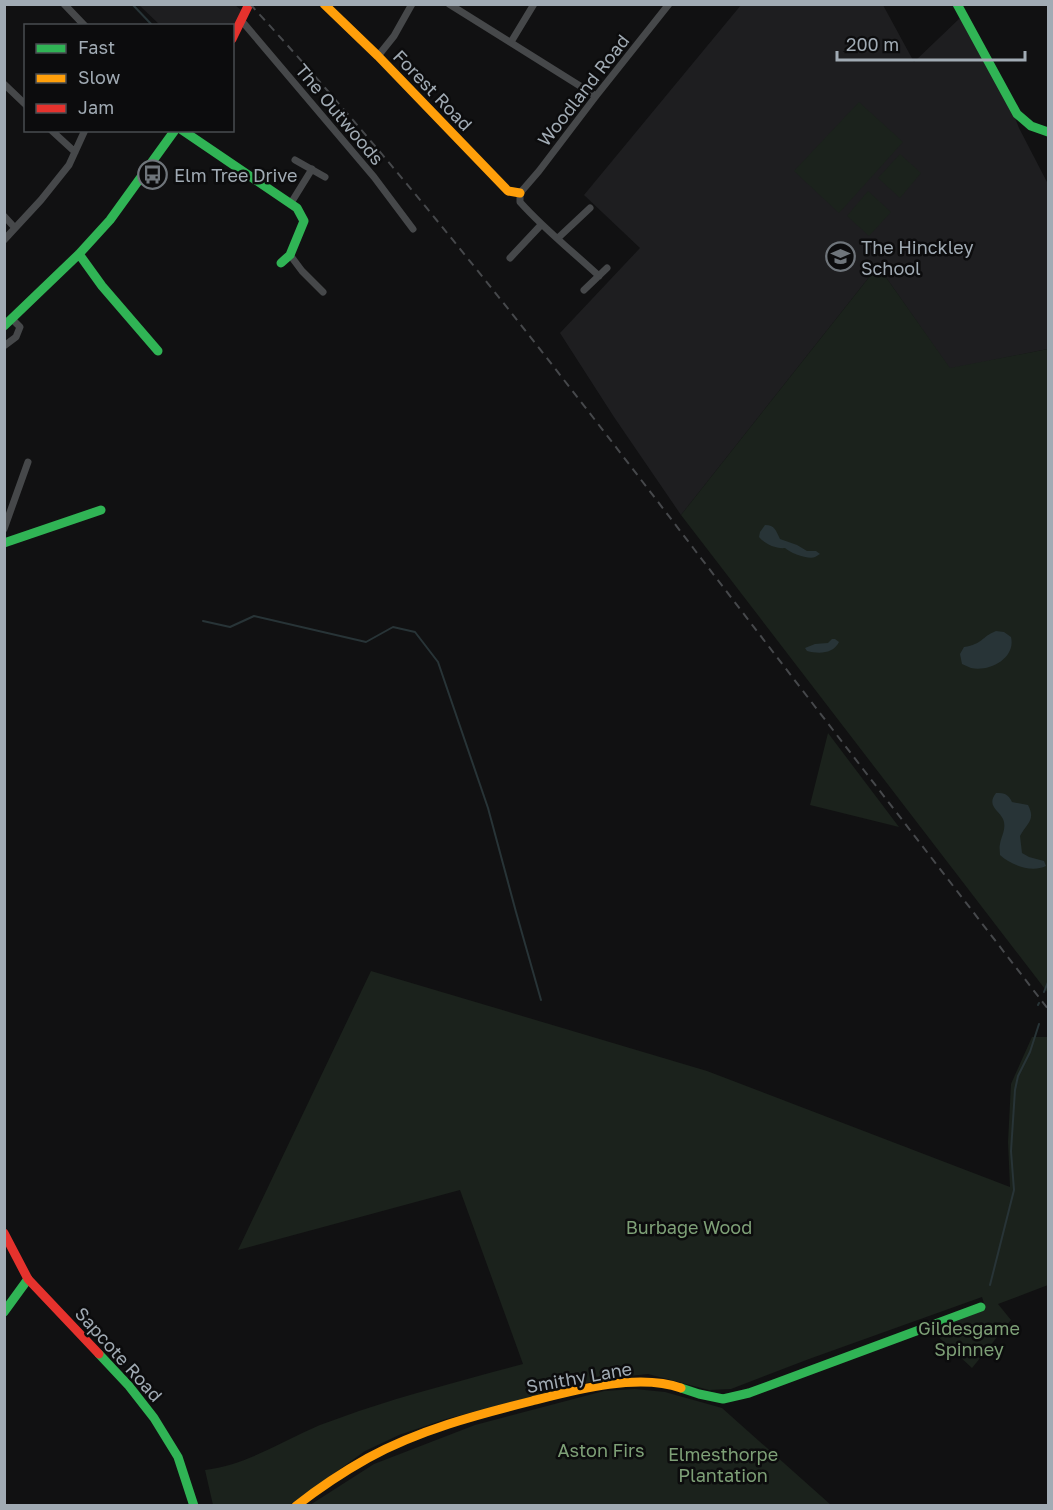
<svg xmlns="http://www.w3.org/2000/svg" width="1053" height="1510" viewBox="0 0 1053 1510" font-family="'Golos Text',sans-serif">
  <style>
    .built { fill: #1e1e20 }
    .green { fill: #1b221c }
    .water { fill: #283437 }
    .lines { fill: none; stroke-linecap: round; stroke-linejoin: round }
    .stream { stroke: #283437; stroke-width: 2 }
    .street { stroke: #46484a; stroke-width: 7 }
    .fast { stroke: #30b455; stroke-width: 9 }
    .slow { stroke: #ff9f0a; stroke-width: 9 }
    .jam { stroke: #e5322d; stroke-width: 9 }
    .rail { stroke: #46484b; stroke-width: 2; stroke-dasharray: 8 6; stroke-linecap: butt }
    .labels { text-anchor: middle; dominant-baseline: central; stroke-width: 5; stroke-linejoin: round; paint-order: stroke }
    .street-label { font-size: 18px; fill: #a1abb4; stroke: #0c0c0d }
    .poi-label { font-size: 18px; fill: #a1abb4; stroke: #0c0c0d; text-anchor: start }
    .park-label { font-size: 18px; fill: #7ea077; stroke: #0c0c0d }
  </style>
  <rect width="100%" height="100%" fill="#111112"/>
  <path class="built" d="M139 5H235L241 10 233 40 232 26 160 25Z
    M741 5H883L914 62 960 18 1012 110 1019 128 1048 184V349L950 369 878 266 681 515 614 417 560 333 640 248 584 195Z"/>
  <path class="green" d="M859 102 903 142 839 213 794 171Z
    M900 154 921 173 900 198 878 178Z
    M868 191 891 212 869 236 847 216Z
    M878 266 950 368 1048 349V993L681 515Z
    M828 733 899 827 810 805Z
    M371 971 707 1071 1010 1187 1008 1142 1011 1084 1032 1037H1048V1285L998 1304 1011 1320 972 1368 932 1331 986 1309 982 1297 809 1359 731 1389 709 1390 648 1374 602 1379 446 1419 399 1435 365 1451 290 1505H213L205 1470C247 1465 282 1441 320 1425 333 1420 346 1416 359 1411 413 1393 468 1379 523 1364L460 1190 238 1250Z
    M635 1389 665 1392 722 1408 831 1505H310L374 1464 475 1425 604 1391Z"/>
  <path class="water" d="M765 525C775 525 776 531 780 539L797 545 807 551H816L820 554C818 555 817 556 815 557 809 560 790 553 785 548 776 549 765 544 759 537L760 532Z
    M996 631 1004 632 1011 637C1016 658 990 672 971 668 968 667 965 665 962 664L960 654 964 647C983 644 981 637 996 631Z
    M832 639H835L839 642C833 654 819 654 807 651L805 648 815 644 828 643Z
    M996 793C1005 793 1008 794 1012 802L1028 805C1036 820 1027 823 1020 836L1022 853 1029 857 1044 861 1046 866C1031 873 1011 865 1000 855 1000 851 999 848 1000 844 1001 837 1007 828 1003 819 999 810 986 806 996 793Z"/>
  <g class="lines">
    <path class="stream" d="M132 4 153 26
      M203 621 230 627 254 616 366 642 393 627 415 632 438 662 488 808 516 912 541 1000
      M1044 992 1048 982
      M1038 1005 1039 1003
      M990 1285 1014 1190 1011 1151 1015 1090 1018 1076 1030 1052 1039 1024"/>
    <path class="street" d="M64 4 85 26
      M449 4 596 96
      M241 20 374 177 413 229
      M511 42 534 4
      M378 56 394 36 412 4
      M4 84 26 105
      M51 130 75 152
      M295 160 325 177
      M291 203 312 169
      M4 216 15 228
      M558 238 590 208
      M4 240 41 200 69 165 85 130
      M290 255 302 271 323 292
      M510 258 541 225
      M599 276C572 251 544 229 520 202V193L539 171 596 96 669 4
      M584 290 607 268
      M4 346 16 337 20 327 12 319
      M4 529 28 462"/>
    <path class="fast" d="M957 4 1017 114 1031 126 1048 132
      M182 130 297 208 304 221 290 255 281 263
      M79 254 102 286 158 351
      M4 326 79 254 110 220 175 130
      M4 543 101 510
      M4 1312 28 1279
      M99 1354 129 1386 154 1418 178 1457 194 1506
      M681 1388 699 1394 723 1399 749 1393 981 1307"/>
    <path class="slow" d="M324 4 378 56 508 191 520 193
      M296 1506C319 1488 343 1472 368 1458 419 1430 476 1415 532 1401 575 1390 638 1373 681 1388"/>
    <path class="jam" d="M232 39 249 4
      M4 1233 28 1279 99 1354"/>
    <path class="rail" d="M250 4C409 177 552 363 694 549 812 703 930 856 1048 1009"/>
  </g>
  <defs>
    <symbol id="bus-ring" viewBox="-11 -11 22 22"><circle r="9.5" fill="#0c0c0d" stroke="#6f757b" stroke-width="1.5"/><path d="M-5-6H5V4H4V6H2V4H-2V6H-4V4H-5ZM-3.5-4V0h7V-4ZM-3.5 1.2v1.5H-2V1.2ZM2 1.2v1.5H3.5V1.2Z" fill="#6f757b"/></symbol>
    <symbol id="school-ring" viewBox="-11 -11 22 22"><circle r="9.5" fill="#0c0c0d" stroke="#6f757b" stroke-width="1.5"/><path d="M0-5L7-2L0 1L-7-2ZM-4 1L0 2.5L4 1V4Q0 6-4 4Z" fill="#6f757b"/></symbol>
  </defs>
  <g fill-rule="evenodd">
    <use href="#bus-ring" x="136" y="158" width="33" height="33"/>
    <use href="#school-ring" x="824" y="240" width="33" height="33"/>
  </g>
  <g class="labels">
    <g class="street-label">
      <text transform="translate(433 90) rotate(46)">Forest Road</text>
      <text transform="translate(583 90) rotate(-52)">Woodland Road</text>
      <text transform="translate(340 114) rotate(50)">The Outwoods</text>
      <text transform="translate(119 1354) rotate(48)">Sapcote Road</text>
      <text transform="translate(579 1377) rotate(-10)">Smithy Lane</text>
    </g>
    <g class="poi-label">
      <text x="174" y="175">Elm Tree Drive</text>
      <text x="861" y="247">The Hinckley<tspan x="861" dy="21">School</tspan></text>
    </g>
    <g class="park-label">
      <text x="689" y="1227">Burbage Wood</text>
      <text x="969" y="1328">Gildesgame<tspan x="969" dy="21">Spinney</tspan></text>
      <text x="601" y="1450">Aston Firs</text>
      <text x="723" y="1454">Elmesthorpe<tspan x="723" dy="21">Plantation</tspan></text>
    </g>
  </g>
  <rect width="1053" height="1510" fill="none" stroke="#a1abb4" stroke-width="12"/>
  <rect x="24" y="24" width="210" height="108" fill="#0c0c0d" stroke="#484c50" stroke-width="1.5"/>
  <rect x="36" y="44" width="30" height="9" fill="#30b455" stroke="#484c50" stroke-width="1.5"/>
  <text x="78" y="54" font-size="18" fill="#a1abb4">Fast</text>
  <rect x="36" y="74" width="30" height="9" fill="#ff9f0a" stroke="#484c50" stroke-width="1.5"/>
  <text x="78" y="84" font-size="18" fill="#a1abb4">Slow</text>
  <rect x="36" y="104" width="30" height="9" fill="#e5322d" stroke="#484c50" stroke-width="1.5"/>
  <text x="78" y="114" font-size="18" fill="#a1abb4">Jam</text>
  <path d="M837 51v9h188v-9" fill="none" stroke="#a1abb4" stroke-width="3"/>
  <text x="846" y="51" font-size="18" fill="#a1abb4" stroke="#0c0c0d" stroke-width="4.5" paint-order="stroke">200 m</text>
</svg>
